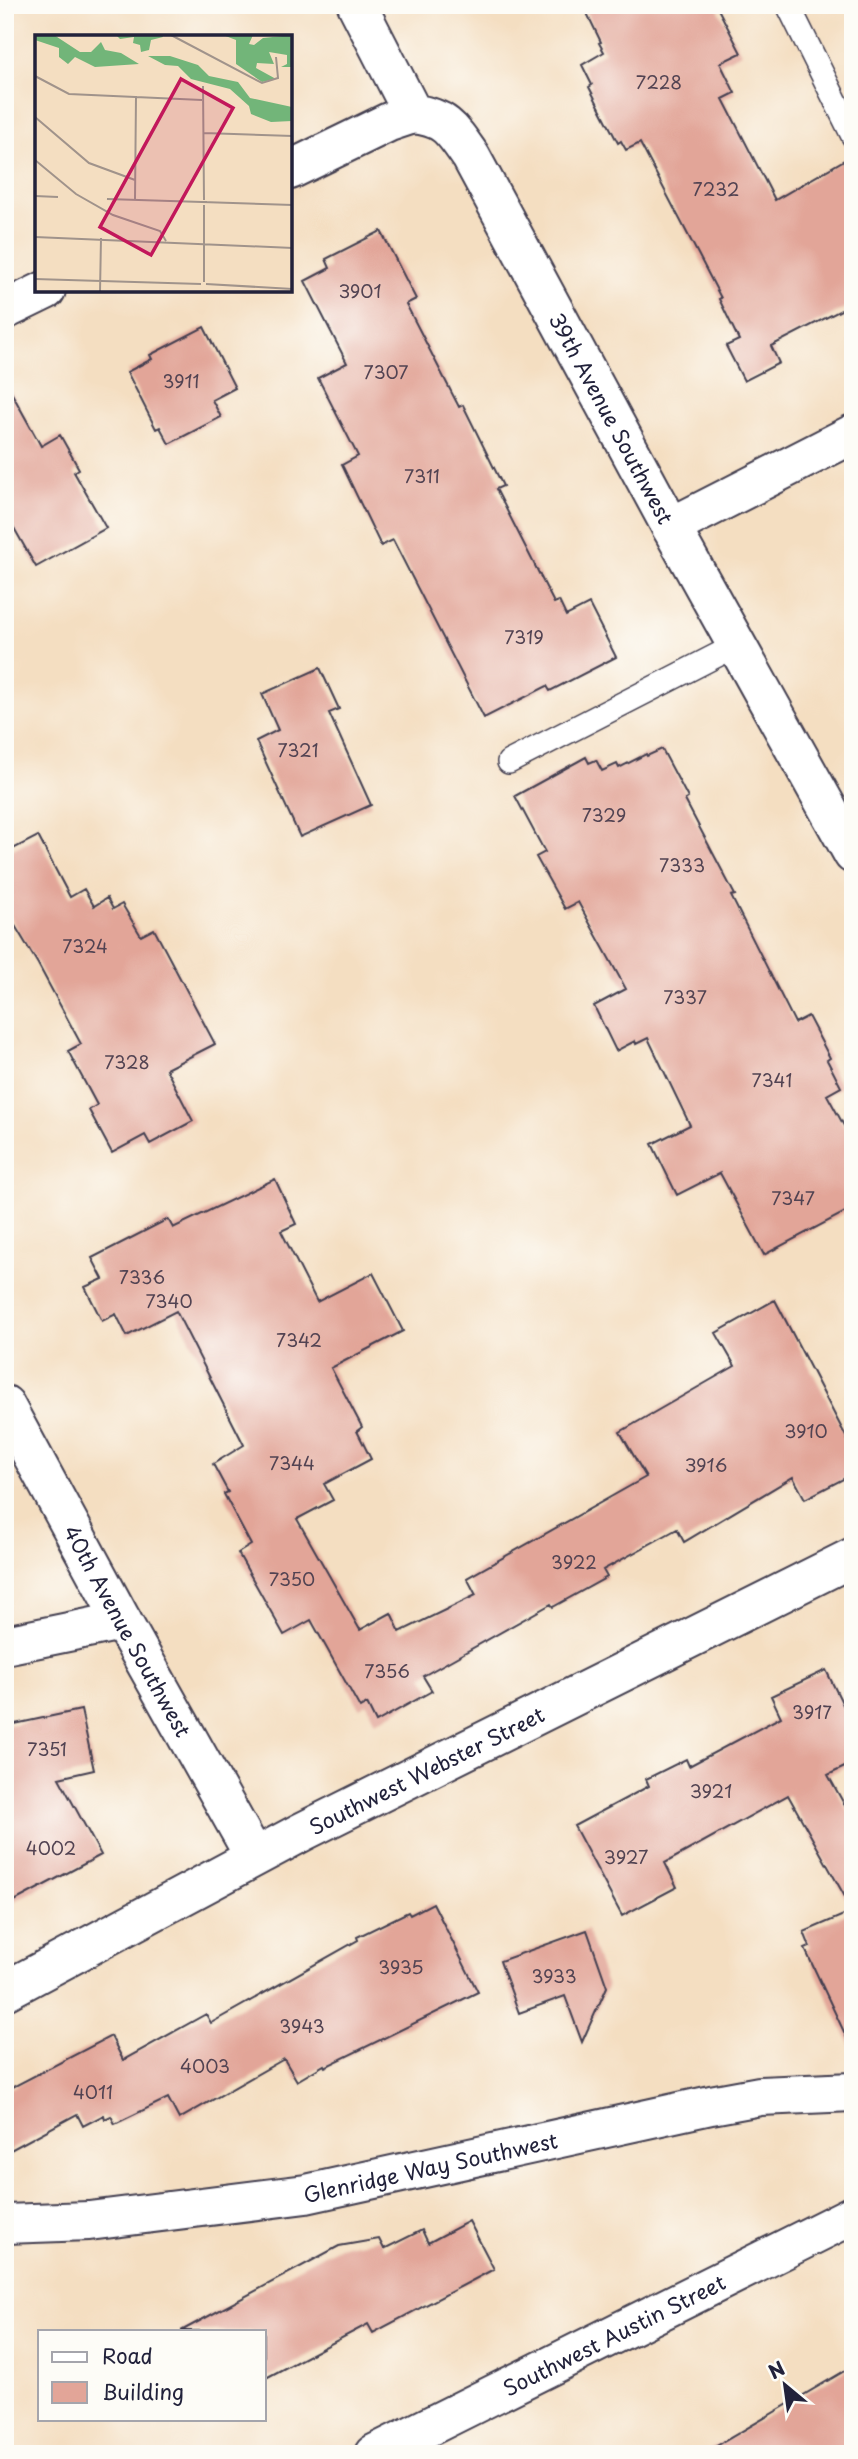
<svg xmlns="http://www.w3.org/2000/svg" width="858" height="2459" viewBox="0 0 858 2459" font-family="'Playpen Sans',sans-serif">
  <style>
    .building { fill: #e2a598 }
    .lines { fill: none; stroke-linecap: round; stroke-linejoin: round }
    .lane-casing { stroke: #423e4f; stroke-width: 26 }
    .street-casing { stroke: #423e4f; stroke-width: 42 }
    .lane { stroke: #fff; stroke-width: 23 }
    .street { stroke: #fff; stroke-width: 38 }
    .labels { text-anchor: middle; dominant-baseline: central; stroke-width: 5; stroke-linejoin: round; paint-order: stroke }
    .number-label { font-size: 18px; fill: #524352 }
    .street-label { font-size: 21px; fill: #22223b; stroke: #fdfcf7 }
    .inset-road { fill: none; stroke: #a0938b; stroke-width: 2 }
    .view { fill: #c2185b; fill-opacity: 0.15; stroke: #c2185b; stroke-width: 3.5 }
    .inset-edge { fill: none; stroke: #22223b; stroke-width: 3.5 }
  </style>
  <rect width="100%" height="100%" fill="#fdfcf7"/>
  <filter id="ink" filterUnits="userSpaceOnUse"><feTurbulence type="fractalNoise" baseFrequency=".0143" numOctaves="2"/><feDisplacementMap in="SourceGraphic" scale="14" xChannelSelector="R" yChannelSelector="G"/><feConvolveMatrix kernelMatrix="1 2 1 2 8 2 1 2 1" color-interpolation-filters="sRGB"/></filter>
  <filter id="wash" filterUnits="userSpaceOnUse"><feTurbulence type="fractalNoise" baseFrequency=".00686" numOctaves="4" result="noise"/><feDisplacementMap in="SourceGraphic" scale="28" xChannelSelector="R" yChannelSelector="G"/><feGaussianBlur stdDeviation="1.57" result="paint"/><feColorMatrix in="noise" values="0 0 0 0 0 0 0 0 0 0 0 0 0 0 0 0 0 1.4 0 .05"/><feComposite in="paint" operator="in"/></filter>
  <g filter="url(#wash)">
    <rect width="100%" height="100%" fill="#f4dec1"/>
    <g id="blocks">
      <path class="building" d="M583 5H716L741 53 720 63 735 93 723 99 775 200 853 155V304L771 346 779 363 744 381 726 346 739 340 719 299 721 298 640 143 626 150 621 141 618 143 589 87 592 85 582 65 604 52 599 43 601 42Z
        M381 231 416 299 406 304 459 407 463 405 503 486 496 489 554 603 559 601 566 616 589 604 616 657 550 691 547 686 484 718 393 540 381 546 342 465 358 456 318 378 347 363 305 281 330 268 326 259Z
        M204 327 235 388 212 400 221 417 169 444 160 427 156 429 127 372 152 359 150 355Z
        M5 381 41 446 60 435 79 469 74 472 106 528 36 567 5 512Z
        M320 668 339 709 329 713 371 805 300 837 256 741 278 730 262 694Z
        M662 749 688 798 685 800 735 895 731 896 795 1023 808 1016 830 1058 827 1060 841 1087 827 1095 853 1142V1208L764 1255 720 1173 677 1195 652 1144 690 1125 648 1038 636 1044 635 1041 616 1051 594 1006 626 989 578 902 565 909 536 857 545 852 515 796 586 757 589 763 596 760 602 771 617 764 619 768 646 754 647 756Z
        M38 836 70 897 84 889 94 906 107 898 113 909 122 904 141 936 154 929 215 1044 166 1069 193 1121 150 1144 145 1135 112 1153 89 1110 97 1105 68 1051 81 1044 38 964 5 909V853Z
        M275 1179 296 1224 281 1231 317 1302 373 1273 403 1331 331 1368 362 1427 357 1431 371 1459 324 1484 333 1500 297 1519 360 1630 391 1613 400 1632 476 1595 467 1578 646 1477 620 1432 735 1366 716 1333 775 1300 853 1450V1474L805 1499 793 1477 684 1542 677 1529 603 1570 607 1577 553 1607 551 1604 423 1676 432 1691 376 1722 367 1704 360 1708 311 1620 284 1635 238 1553 251 1545 224 1494 228 1492 213 1464 244 1445 176 1311 127 1336 116 1314 102 1321 85 1287 103 1279 92 1258 168 1219 173 1228Z
        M826 1670 853 1725V1763L828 1775 853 1820V2051L805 1949 810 1947 804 1932 853 1911 788 1795 665 1863 677 1887 622 1916 574 1826 649 1786 646 1779 686 1759 689 1766 781 1717 771 1696Z
        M81 1710 94 1770 59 1778 101 1855 5 1906V1726Z
        M433 1903 478 1992 325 2067 324 2065 297 2081 284 2059 179 2119 168 2098 115 2124 111 2116 105 2119 104 2115 83 2126 77 2114 5 2153V2091L111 2036 123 2060 206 2014 211 2023 358 1940 357 1937 408 1912 410 1915Z
        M587 1930 607 1987 582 2042 565 1996 519 2013 500 1961Z
        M469 2221 494 2269 373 2333 368 2324 264 2379V2331H181L339 2246 379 2239 384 2249 422 2230 428 2243Z
        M853 2366V2454H703Z"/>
    </g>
  </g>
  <g filter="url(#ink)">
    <use href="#blocks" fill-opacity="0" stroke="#423e4f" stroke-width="2"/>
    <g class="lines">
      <defs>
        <path id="lane" d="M788 5 853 136
          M509 762 737 645"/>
        <g id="street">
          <path id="s1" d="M357 5 413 114C446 117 453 131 471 157L671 527 853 854"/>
          <path d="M290 170 389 122 413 114"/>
          <path d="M5 310 46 290"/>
          <path d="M671 527 853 434"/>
          <path id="s2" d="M5 1405 122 1621 254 1856"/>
          <path d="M5 1645 122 1621"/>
          <path id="s3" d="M5 1991 302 1832 853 1557"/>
          <path id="s4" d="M5 2224 89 2221 306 2194 711 2105 760 2096 853 2092"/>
          <path id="s5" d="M374 2454 853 2215"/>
        </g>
      </defs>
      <use href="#lane" class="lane-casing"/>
      <use href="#street" class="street-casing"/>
      <use href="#lane" class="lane"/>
      <use href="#street" class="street"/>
    </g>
  </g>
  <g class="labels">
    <g class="number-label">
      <text x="659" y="81">7228</text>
      <text x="716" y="188">7232</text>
      <text x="360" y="290">3901</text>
      <text x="386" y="371">7307</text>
      <text x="181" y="380">3911</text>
      <text x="422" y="475">7311</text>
      <text x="524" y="636">7319</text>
      <text x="298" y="749">7321</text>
      <text x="604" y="814">7329</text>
      <text x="682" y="864">7333</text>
      <text x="85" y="945">7324</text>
      <text x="685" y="996">7337</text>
      <text x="127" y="1061">7328</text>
      <text x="772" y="1079">7341</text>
      <text x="793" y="1197">7347</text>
      <text x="142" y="1276">7336</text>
      <text x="169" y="1300">7340</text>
      <text x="299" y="1339">7342</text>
      <text x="806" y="1430">3910</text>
      <text x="292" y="1462">7344</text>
      <text x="706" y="1464">3916</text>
      <text x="574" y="1561">3922</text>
      <text x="292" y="1578">7350</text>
      <text x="387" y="1670">7356</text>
      <text x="812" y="1711">3917</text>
      <text x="47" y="1748">7351</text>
      <text x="711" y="1790">3921</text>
      <text x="51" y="1847">4002</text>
      <text x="626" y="1856">3927</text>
      <text x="401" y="1966">3935</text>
      <text x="554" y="1975">3933</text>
      <text x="302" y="2025">3943</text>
      <text x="205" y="2065">4003</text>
      <text x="93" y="2091">4011</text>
    </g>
    <g class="street-label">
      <text stroke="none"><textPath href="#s1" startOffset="495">39th Avenue Southwest</textPath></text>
      <text stroke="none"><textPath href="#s2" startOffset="257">40th Avenue Southwest</textPath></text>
      <text stroke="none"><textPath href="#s3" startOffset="476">Southwest Webster Street</textPath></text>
      <text stroke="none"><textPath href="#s4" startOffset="430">Glenridge Way Southwest</textPath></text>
      <text stroke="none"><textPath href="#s5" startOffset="268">Southwest Austin Street</textPath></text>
    </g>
  </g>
  <g transform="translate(35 35)">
    <rect width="257" height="257" fill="#f4dec1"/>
    <path d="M0 0H19L45 17H56L66 7 70 15 86 18 104 29 60 32 40 22 33 29 24 22V13L0 5ZM81 0H127L128 2 116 5 114 15 106 17 105 10 98 8 99 2 85 4ZM188 0H218L214 9 219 10 228 3 257 0V32H246L252 29V20L234 17 239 29 222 28 221 33 241 44 227 47 201 29V5ZM113 21H135L163 30 174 41 203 47 215 63 257 72V86L236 87 216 79 214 71 195 54 156 44 143 31 130 30Z" fill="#72b579"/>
    <path class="inset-road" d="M136 0 227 48 243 43 241 22M0 41 34 59 167 65M168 51 169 165M0 82 54 128 100 145M169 98 258 101M0 125 41 159 78 180 125 196 131 206M0 161 23 162M72 164 167 167M100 164 101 61M172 167H167L258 170M0 202 258 213M0 244 166 249M169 247V170M171 249 258 254M65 257 66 203"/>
    <path class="view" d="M146 44 198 73 116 220 65 192Z"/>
    <rect width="257" height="257" class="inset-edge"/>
  </g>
  <rect width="858" height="2459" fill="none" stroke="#fdfcf7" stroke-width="28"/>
  <rect x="38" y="2330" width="228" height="91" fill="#fdfcf7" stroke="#a5a5ac" stroke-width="2"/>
  <rect x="52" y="2352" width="35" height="10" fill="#ffffff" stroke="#a5a5ac" stroke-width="2"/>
  <text x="102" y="2364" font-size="21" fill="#22223b">Road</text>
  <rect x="52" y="2382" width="35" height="21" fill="#e2a598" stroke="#a5a5ac" stroke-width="2"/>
  <text x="102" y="2400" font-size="21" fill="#22223b">Building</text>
  <g transform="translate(785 2385) rotate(331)" stroke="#fdfcf7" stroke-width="5" paint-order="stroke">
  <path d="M0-5L12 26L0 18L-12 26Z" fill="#22223b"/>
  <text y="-10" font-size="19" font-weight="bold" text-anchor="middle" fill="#22223b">N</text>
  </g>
</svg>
